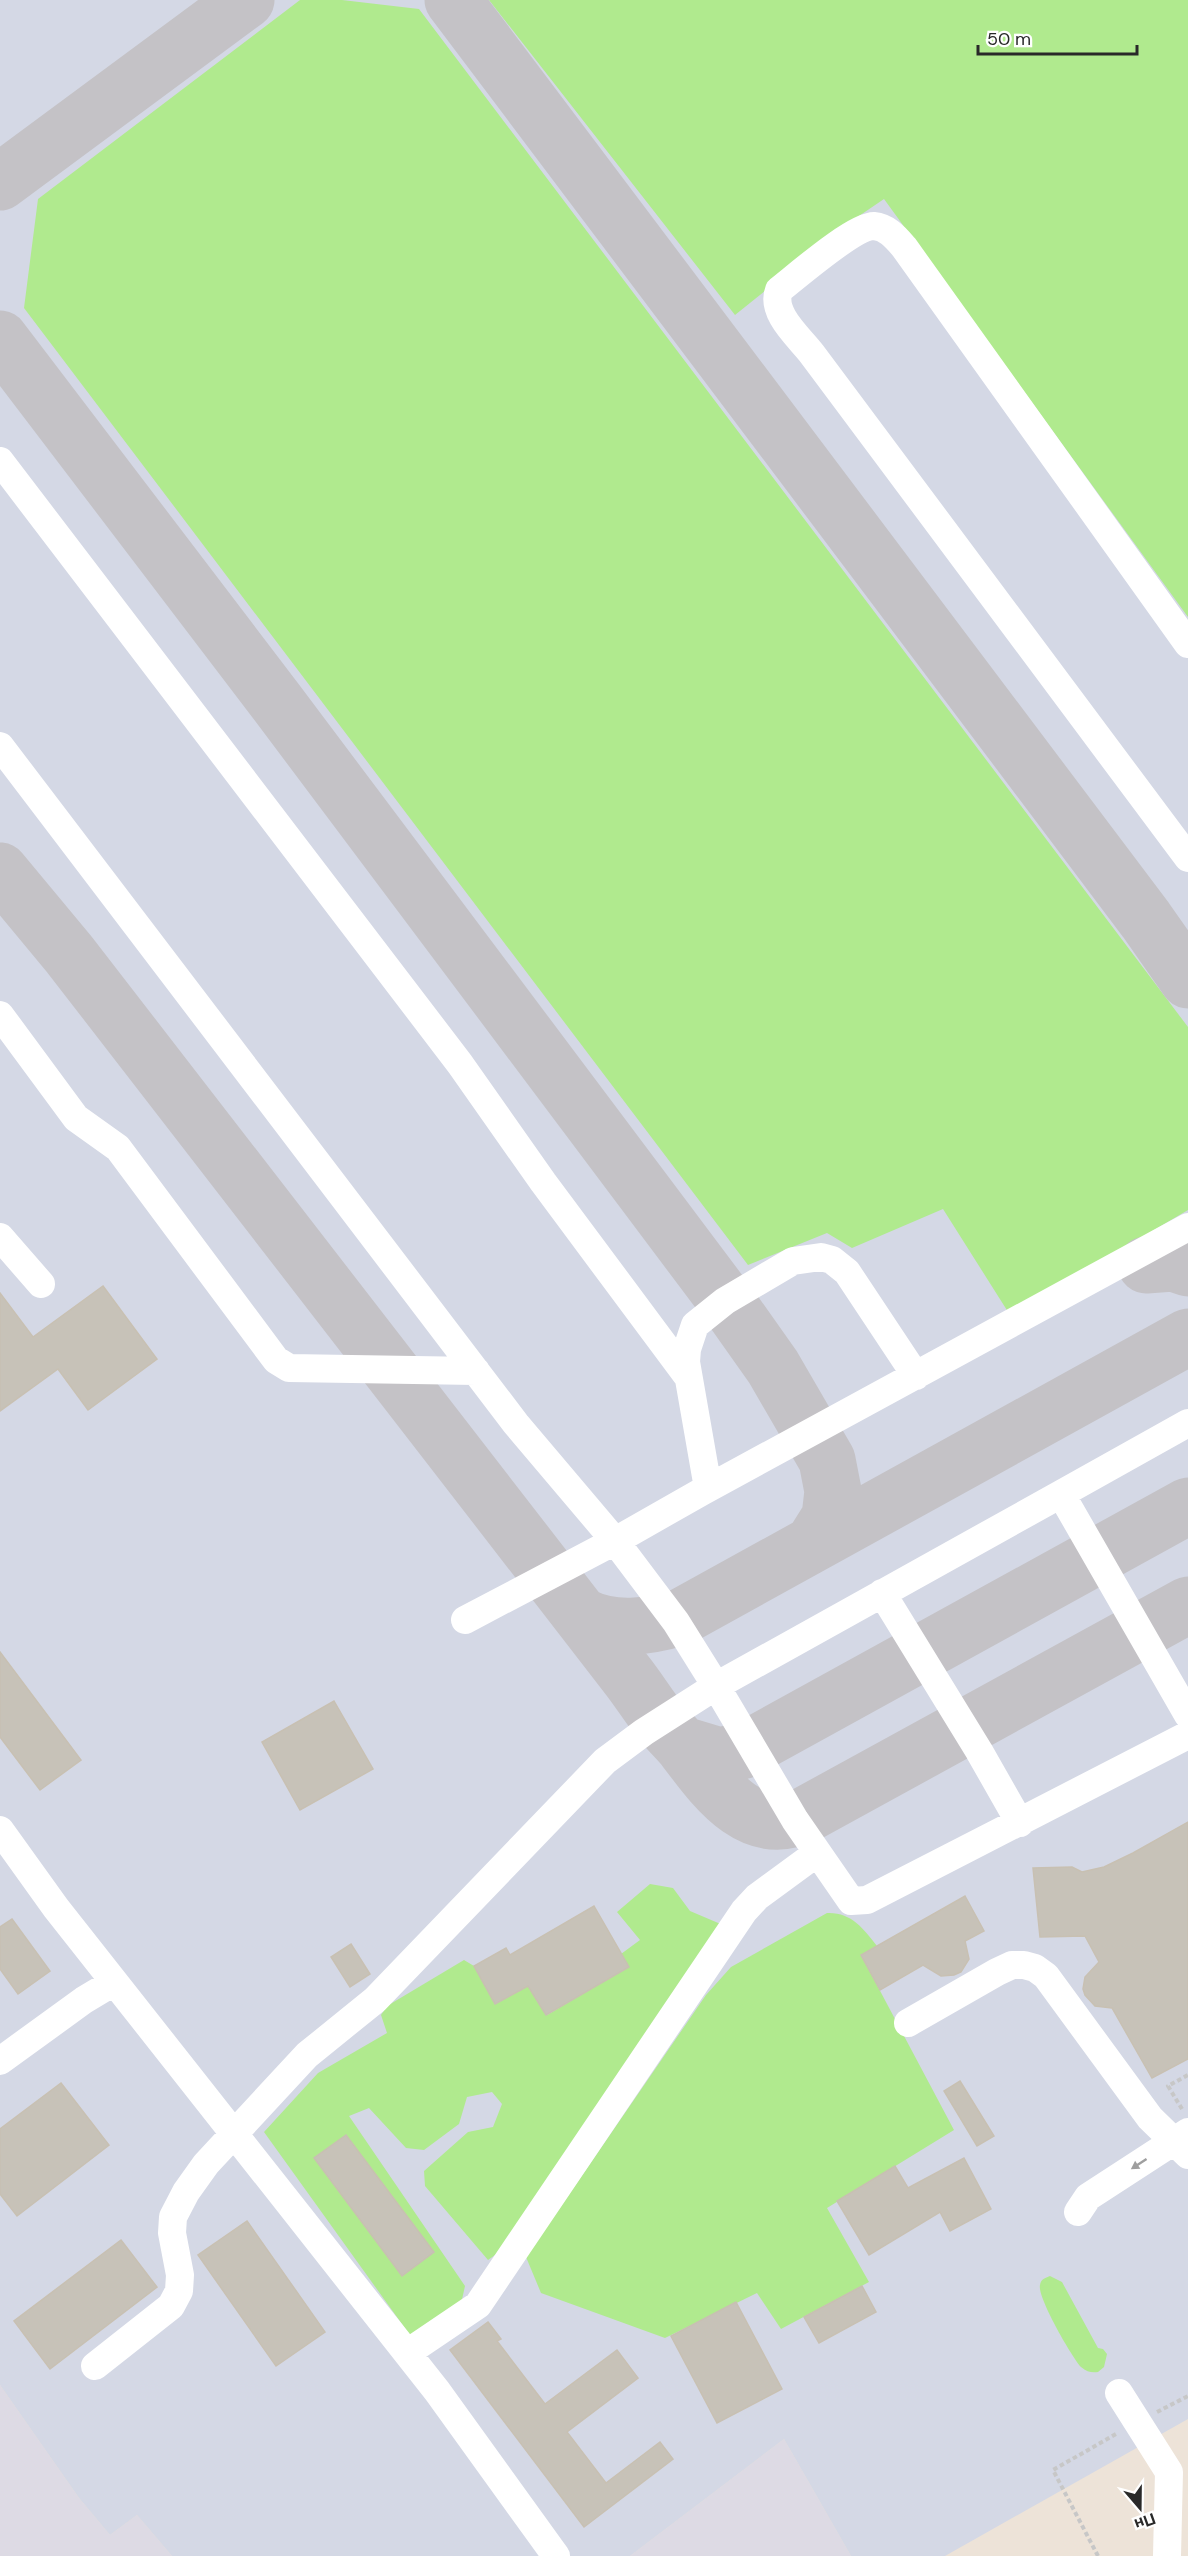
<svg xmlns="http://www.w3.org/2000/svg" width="1188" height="2556" viewBox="0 0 1188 2556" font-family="'DM Sans',sans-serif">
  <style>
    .industrial { fill: #dddae4 }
    .airport { fill: #d4d8e5 }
    .green { fill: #b0ea8e }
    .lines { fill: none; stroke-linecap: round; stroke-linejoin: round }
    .taxiway { stroke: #c4c2c6; stroke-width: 57 }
    .building { fill: #c7c2b8; stroke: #c8c0b2; stroke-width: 1.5 }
    .path { stroke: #c7c7c7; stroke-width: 4; stroke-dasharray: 4.5 3; stroke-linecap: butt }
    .minor { stroke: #fff; stroke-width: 28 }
    .oneway { fill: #9f9f9f }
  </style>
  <rect width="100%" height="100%" fill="#ede3d8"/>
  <path class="industrial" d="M0 2385 79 2498 110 2535 137 2515 172 2556H0Z
    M784 2439 851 2556H630Z"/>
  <path class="airport" d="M0 0H1188V2419L945 2556H851L784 2439 630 2556H172L137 2515 110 2535 79 2498 0 2385Z"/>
  <path class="green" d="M300 0H342L419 9 1188 1027V1210L1010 1315 943 1209 852 1248 827 1233 748 1265 24 308 38 199Z
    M489 0H1188V617L884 199 856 218 735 315Z
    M650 1884 673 1888 690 1911 730 1928 515 2241 488 2260 425 2186 424 2171 468 2132 493 2127 502 2104 492 2092 467 2097 459 2124 424 2150 406 2148 369 2108 349 2116 465 2286 461 2304 412 2338 264 2132 318 2073 387 2033 381 2015 387 2006 464 1960 474 1966 495 2004 528 1986 547 2015 628 1967 621 1954 640 1940 617 1912Z
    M827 1913C851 1912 863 1928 877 1946L861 1955 954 2130 827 2208 869 2282 781 2329 757 2293 665 2338 541 2293 526 2257 706 1995 731 1967Z
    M1050 2276 1062 2282 1098 2348 1103 2349 1107 2354 1104 2367 1098 2372C1092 2373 1087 2372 1081 2367 1072 2357 1037 2297 1040 2285 1041 2279 1045 2278 1050 2276Z"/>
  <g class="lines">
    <path class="taxiway" d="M453 0 1146 920 1188 980
      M0 182 246 0
      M0 339 278 704 732 1309 773 1367 827 1460 833 1491 830 1517 813 1544
      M0 871 69 954 626 1674C638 1689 649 1707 661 1722 668 1730 676 1738 683 1746 713 1785 749 1841 807 1814L1188 1605
      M1146 1265 1173 1263 1188 1268
      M582 1616C614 1632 648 1627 681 1617L1188 1337
      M690 1747 720 1756 745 1750 1188 1506"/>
  </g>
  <path class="building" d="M103 1286 157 1359 88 1410 58 1369 0 1411V1293L33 1337Z
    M0 1652 81 1760 40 1790 0 1737Z
    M334 1701 373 1769 300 1810 262 1742Z
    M1188 1822V2059L1152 2078 1112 2008 1095 2006 1085 1995 1083 1989 1085 1977 1099 1962 1085 1936 1040 1937 1033 1868 1072 1867 1082 1872 1104 1867 1133 1853Z
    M965 1896 984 1931 965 1941 969 1959 961 1972 954 1975 941 1976 923 1965 880 1990 861 1955Z
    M594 1906 629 1967 546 2015 528 1986 495 2004 474 1966 506 1948 510 1955Z
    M12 1919 50 1971 18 1994 0 1969V1927Z
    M351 1944 370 1974 350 1987 331 1957Z
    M960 2081 994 2136 977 2146 944 2091Z
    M61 2083 109 2145 17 2216 0 2194V2129Z
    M346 2135 434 2252 402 2276 314 2158Z
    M964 2158 991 2209 950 2231 940 2212 869 2255 837 2201 895 2166 908 2188Z
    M247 2221 325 2332 276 2366 198 2255Z
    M121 2240 157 2287 50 2369 14 2321Z
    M862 2286 876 2312 819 2343 804 2317Z
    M736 2302 782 2389 717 2423 671 2336Z
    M488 2322 501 2339 497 2341 545 2404 617 2350 638 2378 567 2432 606 2483 660 2442 673 2459 584 2527 450 2350Z"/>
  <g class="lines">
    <path class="path" d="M1182 2109 1168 2086 1188 2075
      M1157 2412 1188 2396
      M1098 2556 1053 2470 1116 2434"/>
    <path class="minor" d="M0 461 460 1064 543 1182 688 1377
      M1188 644 904 247C896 238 887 227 874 226 854 226 797 276 779 290 770 313 799 337 812 354L1188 858
      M0 746 516 1424 615 1541 676 1622 716 1686 1061 1494 1188 1715
      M0 1015 76 1118 118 1148 276 1360 289 1368 476 1371
      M0 1237 41 1284
      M708 1488 686 1362 687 1349 695 1325 725 1301 793 1261 821 1257 832 1260 847 1272 916 1376
      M1061 1494 1188 1423
      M882 1593 979 1751 1020 1823
      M465 1620 615 1541 703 1491 1188 1227
      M0 1830 56 1908 437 2391 556 2556
      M908 2023 997 1972 1012 1965H1024L1035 1968 1046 1976 1150 2118 1188 2155
      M0 2061 84 2000 114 1982
      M1078 2212 1088 2197 1188 2132
      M407 2353 478 2305 744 1911 757 1897 817 1853
      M95 2366 171 2306 179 2291 180 2275 172 2233 173 2217 186 2192 206 2164 307 2055 375 2000 605 1761 644 1732 716 1686 795 1820 851 1901 867 1900 1188 1735
      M1119 2393 1169 2472 1167 2556"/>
  </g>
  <defs><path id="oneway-solid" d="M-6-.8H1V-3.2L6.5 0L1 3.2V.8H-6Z" transform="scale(1.5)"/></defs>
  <use class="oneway" href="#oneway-solid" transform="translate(1139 2164) rotate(147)"/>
  <g transform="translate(1140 2508) rotate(160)" stroke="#ffffff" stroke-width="4.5" paint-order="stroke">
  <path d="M0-4.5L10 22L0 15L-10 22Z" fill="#292929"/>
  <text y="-9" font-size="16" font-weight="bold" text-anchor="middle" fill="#292929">Пн</text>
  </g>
  <path d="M978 45v9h159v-9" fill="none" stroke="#292929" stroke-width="3"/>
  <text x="987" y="45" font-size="18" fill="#292929" stroke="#ffffff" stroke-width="4.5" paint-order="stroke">50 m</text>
</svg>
